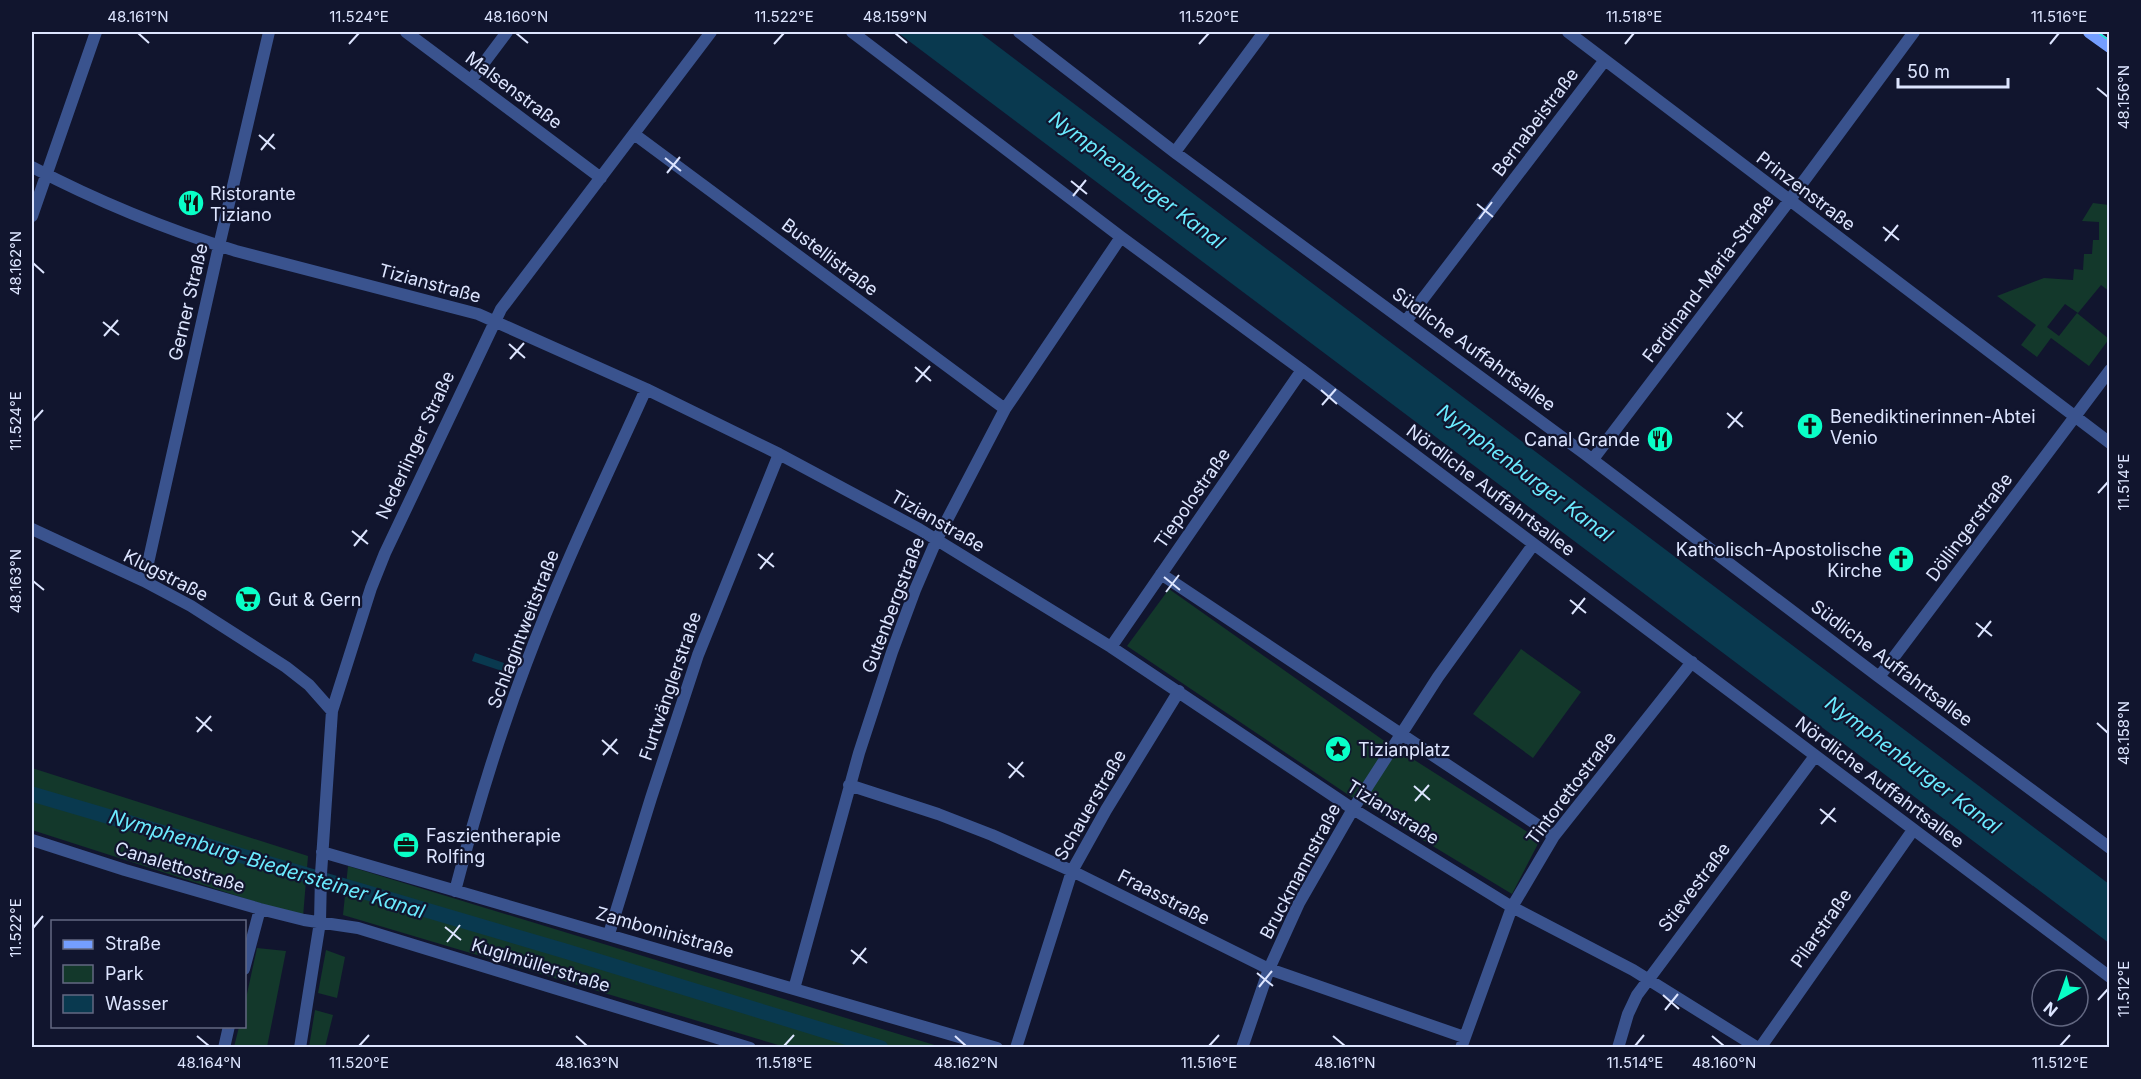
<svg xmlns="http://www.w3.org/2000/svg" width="2141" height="1079" viewBox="0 0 2141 1079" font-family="Inter,sans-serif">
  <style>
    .green { fill: #13382b }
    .water { fill: #09394f }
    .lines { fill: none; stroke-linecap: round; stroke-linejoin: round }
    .canal { stroke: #09394f; stroke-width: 15 }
    .street { stroke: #3a538e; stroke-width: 12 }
    .secondary { stroke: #749eff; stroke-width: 12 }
    .tram { stroke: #09ffc7; stroke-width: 1.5 }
    .ticks { fill: none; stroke: #dde5ff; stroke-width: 2 }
    .labels { text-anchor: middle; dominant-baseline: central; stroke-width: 4.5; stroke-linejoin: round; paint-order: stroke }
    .street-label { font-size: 18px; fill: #dde5ff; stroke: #11152e }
    .poi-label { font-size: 18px; fill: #dde5ff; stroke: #11152e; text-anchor: start }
    .water-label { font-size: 20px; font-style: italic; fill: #6bebff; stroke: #11152e }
    .neatline { fill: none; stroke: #dde5ff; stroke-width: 2 }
    .ticks-label { font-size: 15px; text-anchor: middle; fill: #dde5ff }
  </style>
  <rect width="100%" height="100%" fill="#11152e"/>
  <path class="green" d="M2093 203 2109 205V291L2101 285 2078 313 2065 304 2047 327 2059 336 2077 313 2109 339 2089 366 2051 338 2037 357 2021 345 2036 325 1997 296 2044 278 2073 280 2074 269 2083 270 2084 254H2092L2093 240H2099V222L2082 221Z
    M1169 589 1383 740 1540 840 1512 894 1350 796 1127 646Z
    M1521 649 1581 692 1533 758 1473 714Z
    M32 768 308 856 303 917 32 830Z
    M348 866 941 1047H785L343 915Z
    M257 948 286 951 267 1047H234L239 1027 244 1026 245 1003Z
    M326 950 345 957 337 998 318 993Z
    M315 1010 333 1015 325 1047H309Z"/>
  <path class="water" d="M897 32H979L2109 884V943Z
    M475 653 504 663 502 671 472 661Z"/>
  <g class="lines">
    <path class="canal" d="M32 794 565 951 881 1048"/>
    <path class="street" d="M406 32 601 178
      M852 32 1121 237 1302 370 2110 977
      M1019 32 1177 154 1585 454 1879 677 2110 848
      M1568 32 2110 443
      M471 80 507 32
      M634 134 1005 409
      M1175 152 1264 32
      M32 167C97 201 165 229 236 251L478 314 646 389 779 454 919 529 1111 647 1353 809 1512 907 1633 970 1758 1048
      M32 216 96 32
      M1406 321 1605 60
      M1593 459 1789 201 1914 32
      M32 529 144 581 191 606 286 667 309 685 332 711
      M1161 574 1554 836
      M144 581 219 246 269 32
      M1111 647 1302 370
      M1879 677 2110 370
      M849 785 938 814 992 835 1072 871 1269 969 1464 1037
      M32 840 125 870 260 909 304 920 358 928 750 1048
      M322 852 997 1048
      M455 891C475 814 498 738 526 664 561 570 605 480 646 389
      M609 934 651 798 698 655 779 454
      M244 969 260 909
      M794 989 859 753 892 652 915 590 936 541 1005 409 1121 237
      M224 1048 229 1026
      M300 1048 320 922 321 874 332 711 371 588 385 553 501 309 711 32
      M1016 1048 1072 871 1106 810 1179 691
      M1242 1048 1269 969 1299 903 1353 809 1438 677 1533 545
      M1461 1048 1512 907 1554 836 1692 662
      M1618 1048 1628 1014 1637 995 1815 756
      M1760 1048 1913 830"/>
    <path class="secondary" d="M2089 32 2110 47"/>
    <path class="tram" d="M2097 32 2110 41"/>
  </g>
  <path class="ticks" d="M138 33 149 43M516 33 528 43M895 33 907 43M349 44 359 33M774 44 784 33M1199 44 1209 33M1625 44 1634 33M2050 44 2059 33M2097 88 2108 97M259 135 275 149M261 150 274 134M665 158 681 171M667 173 680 157M1071 181 1087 194M1073 196 1086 180M1477 204 1493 217M1479 219 1492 202M1883 227 1899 240M1885 241 1898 225M33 263 44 273M103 322 119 335M104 336 118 320M509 344 525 358M510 359 524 343M915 367 931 381M916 382 930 366M1321 390 1337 404M1322 405 1336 389M1727 413 1743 427M33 421 43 410M1728 428 1742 412M2098 493 2108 482M352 531 368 544M354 546 367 530M758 554 774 567M760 569 773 553M1164 577 1180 590M33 581 44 590M1166 592 1179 575M1570 600 1586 613M1572 614 1585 598M1976 623 1992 636M1978 637 1991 621M196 717 212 731M2097 723 2108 733M197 732 211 716M602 740 618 754M603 755 617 739M1008 763 1024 777M1009 778 1023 762M1414 786 1430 800M1415 801 1429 785M1820 809 1836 822M1821 824 1835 808M445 927 461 940M33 928 43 916M447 942 460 925M851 950 867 963M853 964 866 948M1257 973 1273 986M1259 987 1272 971M1663 995 1679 1009M2098 1000 2108 989M1665 1010 1678 994M197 1036 209 1046M576 1036 587 1046M955 1036 966 1046M1333 1036 1345 1046M1712 1036 1724 1046M359 1046 369 1035M784 1046 794 1035M1209 1046 1219 1035M1635 1046 1644 1035M2060 1046 2070 1035"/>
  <defs>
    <symbol id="restaurant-disc" viewBox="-11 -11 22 22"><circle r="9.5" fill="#09ffc7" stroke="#11152e"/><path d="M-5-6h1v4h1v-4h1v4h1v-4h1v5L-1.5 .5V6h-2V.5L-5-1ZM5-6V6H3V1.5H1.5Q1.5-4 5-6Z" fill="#111"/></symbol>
    <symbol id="church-disc" viewBox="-11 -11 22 22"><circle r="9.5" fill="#09ffc7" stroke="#11152e"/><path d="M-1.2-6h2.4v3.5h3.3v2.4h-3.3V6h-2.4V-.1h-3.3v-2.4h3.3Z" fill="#111"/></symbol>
    <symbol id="supermarket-disc" viewBox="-11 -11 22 22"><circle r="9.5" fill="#09ffc7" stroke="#11152e"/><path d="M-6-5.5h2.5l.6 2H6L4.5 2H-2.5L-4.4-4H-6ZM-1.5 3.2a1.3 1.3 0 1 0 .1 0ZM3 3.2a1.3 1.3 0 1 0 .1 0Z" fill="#111"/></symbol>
    <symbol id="sight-disc" viewBox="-11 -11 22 22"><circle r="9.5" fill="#09ffc7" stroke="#11152e"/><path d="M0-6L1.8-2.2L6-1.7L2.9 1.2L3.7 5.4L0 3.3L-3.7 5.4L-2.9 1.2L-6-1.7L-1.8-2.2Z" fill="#111"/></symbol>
    <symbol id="office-disc" viewBox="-11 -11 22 22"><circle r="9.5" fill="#09ffc7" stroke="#11152e"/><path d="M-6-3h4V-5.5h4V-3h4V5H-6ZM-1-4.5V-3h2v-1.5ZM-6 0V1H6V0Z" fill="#111"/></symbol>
  </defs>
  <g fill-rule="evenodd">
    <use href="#restaurant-disc" x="176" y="188" width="30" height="30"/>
    <use href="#church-disc" x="1795" y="411" width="30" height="30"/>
    <use href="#restaurant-disc" x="1645" y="424" width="30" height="30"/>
    <use href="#church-disc" x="1886" y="544" width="30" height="30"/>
    <use href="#supermarket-disc" x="233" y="584" width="30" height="30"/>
    <use href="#sight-disc" x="1323" y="734" width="30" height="30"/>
    <use href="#office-disc" x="391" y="830" width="30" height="30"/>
  </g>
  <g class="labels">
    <g class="street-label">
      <text transform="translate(514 90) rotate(37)">Malsenstraße</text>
      <text transform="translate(1535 122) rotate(-53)">Bernabeistraße</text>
      <text transform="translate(1806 191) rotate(37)">Prinzenstraße</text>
      <text transform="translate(830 257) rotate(37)">Bustellistraße</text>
      <text transform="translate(1708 278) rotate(-53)">Ferdinand-Maria-Straße</text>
      <text transform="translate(430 283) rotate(15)">Tizianstraße</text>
      <text transform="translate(188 302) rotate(-77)">Gerner Straße</text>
      <text transform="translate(1474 349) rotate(36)">Südliche Auffahrtsallee</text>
      <text transform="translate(415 445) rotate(-65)">Nederlinger Straße</text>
      <text transform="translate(1491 490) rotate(37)">Nördliche Auffahrtsallee</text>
      <text transform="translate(1192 498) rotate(-55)">Tiepolostraße</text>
      <text transform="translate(938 521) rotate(30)">Tizianstraße</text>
      <text transform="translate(1969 527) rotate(-53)">Döllingerstraße</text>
      <text transform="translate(166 575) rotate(27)">Klugstraße</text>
      <text transform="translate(893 605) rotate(-69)">Gutenbergstraße</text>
      <text transform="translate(523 629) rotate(-69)">Schlagintweitstraße</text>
      <text transform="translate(1892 663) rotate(37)">Südliche Auffahrtsallee</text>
      <text transform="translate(670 686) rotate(-71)">Furtwänglerstraße</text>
      <text transform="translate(1880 782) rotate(37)">Nördliche Auffahrtsallee</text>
      <text transform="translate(1571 788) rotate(-53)">Tintorettostraße</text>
      <text transform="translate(1090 805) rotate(-60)">Schauerstraße</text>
      <text transform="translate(1393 812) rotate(32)">Tizianstraße</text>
      <text transform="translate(180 867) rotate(17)">Canalettostraße</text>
      <text transform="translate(1300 871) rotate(-62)">Bruckmannstraße</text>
      <text transform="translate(1694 887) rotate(-53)">Stievestraße</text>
      <text transform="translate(1164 897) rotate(27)">Fraasstraße</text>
      <text transform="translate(1821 928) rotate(-55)">Pilarstraße</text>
      <text transform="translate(665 932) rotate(16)">Zamboninistraße</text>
      <text transform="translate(541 965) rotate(17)">Kuglmüllerstraße</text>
    </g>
    <g class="poi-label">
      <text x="210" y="193">Ristorante<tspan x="210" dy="21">Tiziano</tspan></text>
      <text x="1830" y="416">Benediktinerinnen-Abtei<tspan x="1830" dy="21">Venio</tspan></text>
      <text x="1640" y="439" text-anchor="end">Canal Grande</text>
      <text x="1882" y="549" text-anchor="end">Katholisch-Apostolische<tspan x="1882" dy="21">Kirche</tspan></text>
      <text x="268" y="599">Gut &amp; Gern</text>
      <text x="1358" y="749">Tizianplatz</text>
      <text x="426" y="835">Faszientherapie<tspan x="426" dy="21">Rolfing</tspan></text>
    </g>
    <g class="water-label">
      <text transform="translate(1137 180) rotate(37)">Nymphenburger Kanal</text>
      <text transform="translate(1525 473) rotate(37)">Nymphenburger Kanal</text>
      <text transform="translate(1913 765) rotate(37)">Nymphenburger Kanal</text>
      <text transform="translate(267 864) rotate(17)">Nymphenburg-Biedersteiner Kanal</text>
    </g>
  </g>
  <rect width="2141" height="1079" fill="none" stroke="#11152e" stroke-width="66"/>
  <rect x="51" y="920" width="195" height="108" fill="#11152e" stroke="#636882" stroke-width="1.5"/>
  <rect x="63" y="940" width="30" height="9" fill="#749eff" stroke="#636882" stroke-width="1.5"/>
  <text x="105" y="950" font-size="18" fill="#dde5ff">Straße</text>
  <rect x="63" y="965" width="30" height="18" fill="#13382b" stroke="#636882" stroke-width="1.5"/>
  <text x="105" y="980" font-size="18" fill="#dde5ff">Park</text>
  <rect x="63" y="995" width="30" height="18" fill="#09394f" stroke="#636882" stroke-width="1.5"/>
  <text x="105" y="1010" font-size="18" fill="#dde5ff">Wasser</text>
  <g transform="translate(2060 998) rotate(220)"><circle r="28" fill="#11152e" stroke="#636882" stroke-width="1.5"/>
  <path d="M0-4.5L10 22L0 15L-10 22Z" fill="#09ffc7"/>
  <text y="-9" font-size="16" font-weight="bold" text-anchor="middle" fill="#dde5ff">N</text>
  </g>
  <path d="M1898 78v9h110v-9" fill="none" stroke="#dde5ff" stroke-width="3"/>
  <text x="1907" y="78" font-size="18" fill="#dde5ff" stroke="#11152e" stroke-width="4.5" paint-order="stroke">50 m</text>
  <rect x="33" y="33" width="2075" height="1013" class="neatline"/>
  <g class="ticks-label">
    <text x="138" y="22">48.161°N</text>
    <text x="359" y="22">11.524°E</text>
    <text x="516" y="22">48.160°N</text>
    <text x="784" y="22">11.522°E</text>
    <text x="895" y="22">48.159°N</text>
    <text x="1209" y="22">11.520°E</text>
    <text x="1634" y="22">11.518°E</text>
    <text x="2059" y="22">11.516°E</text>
    <text transform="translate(2124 97) rotate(-90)" y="5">48.156°N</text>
    <text transform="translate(16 263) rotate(-90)" y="5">48.162°N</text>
    <text transform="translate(16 421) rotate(-90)" y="5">11.524°E</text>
    <text transform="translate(2124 482) rotate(-90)" y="5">11.514°E</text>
    <text transform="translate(16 581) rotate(-90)" y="5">48.163°N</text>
    <text transform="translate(2124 733) rotate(-90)" y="5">48.158°N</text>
    <text transform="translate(16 928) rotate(-90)" y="5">11.522°E</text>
    <text transform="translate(2124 989) rotate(-90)" y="5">11.512°E</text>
    <text x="209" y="1068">48.164°N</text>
    <text x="359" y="1068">11.520°E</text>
    <text x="587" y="1068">48.163°N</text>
    <text x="784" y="1068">11.518°E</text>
    <text x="966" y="1068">48.162°N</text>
    <text x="1209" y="1068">11.516°E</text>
    <text x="1345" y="1068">48.161°N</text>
    <text x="1635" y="1068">11.514°E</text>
    <text x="1724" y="1068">48.160°N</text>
    <text x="2060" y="1068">11.512°E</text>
  </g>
</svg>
